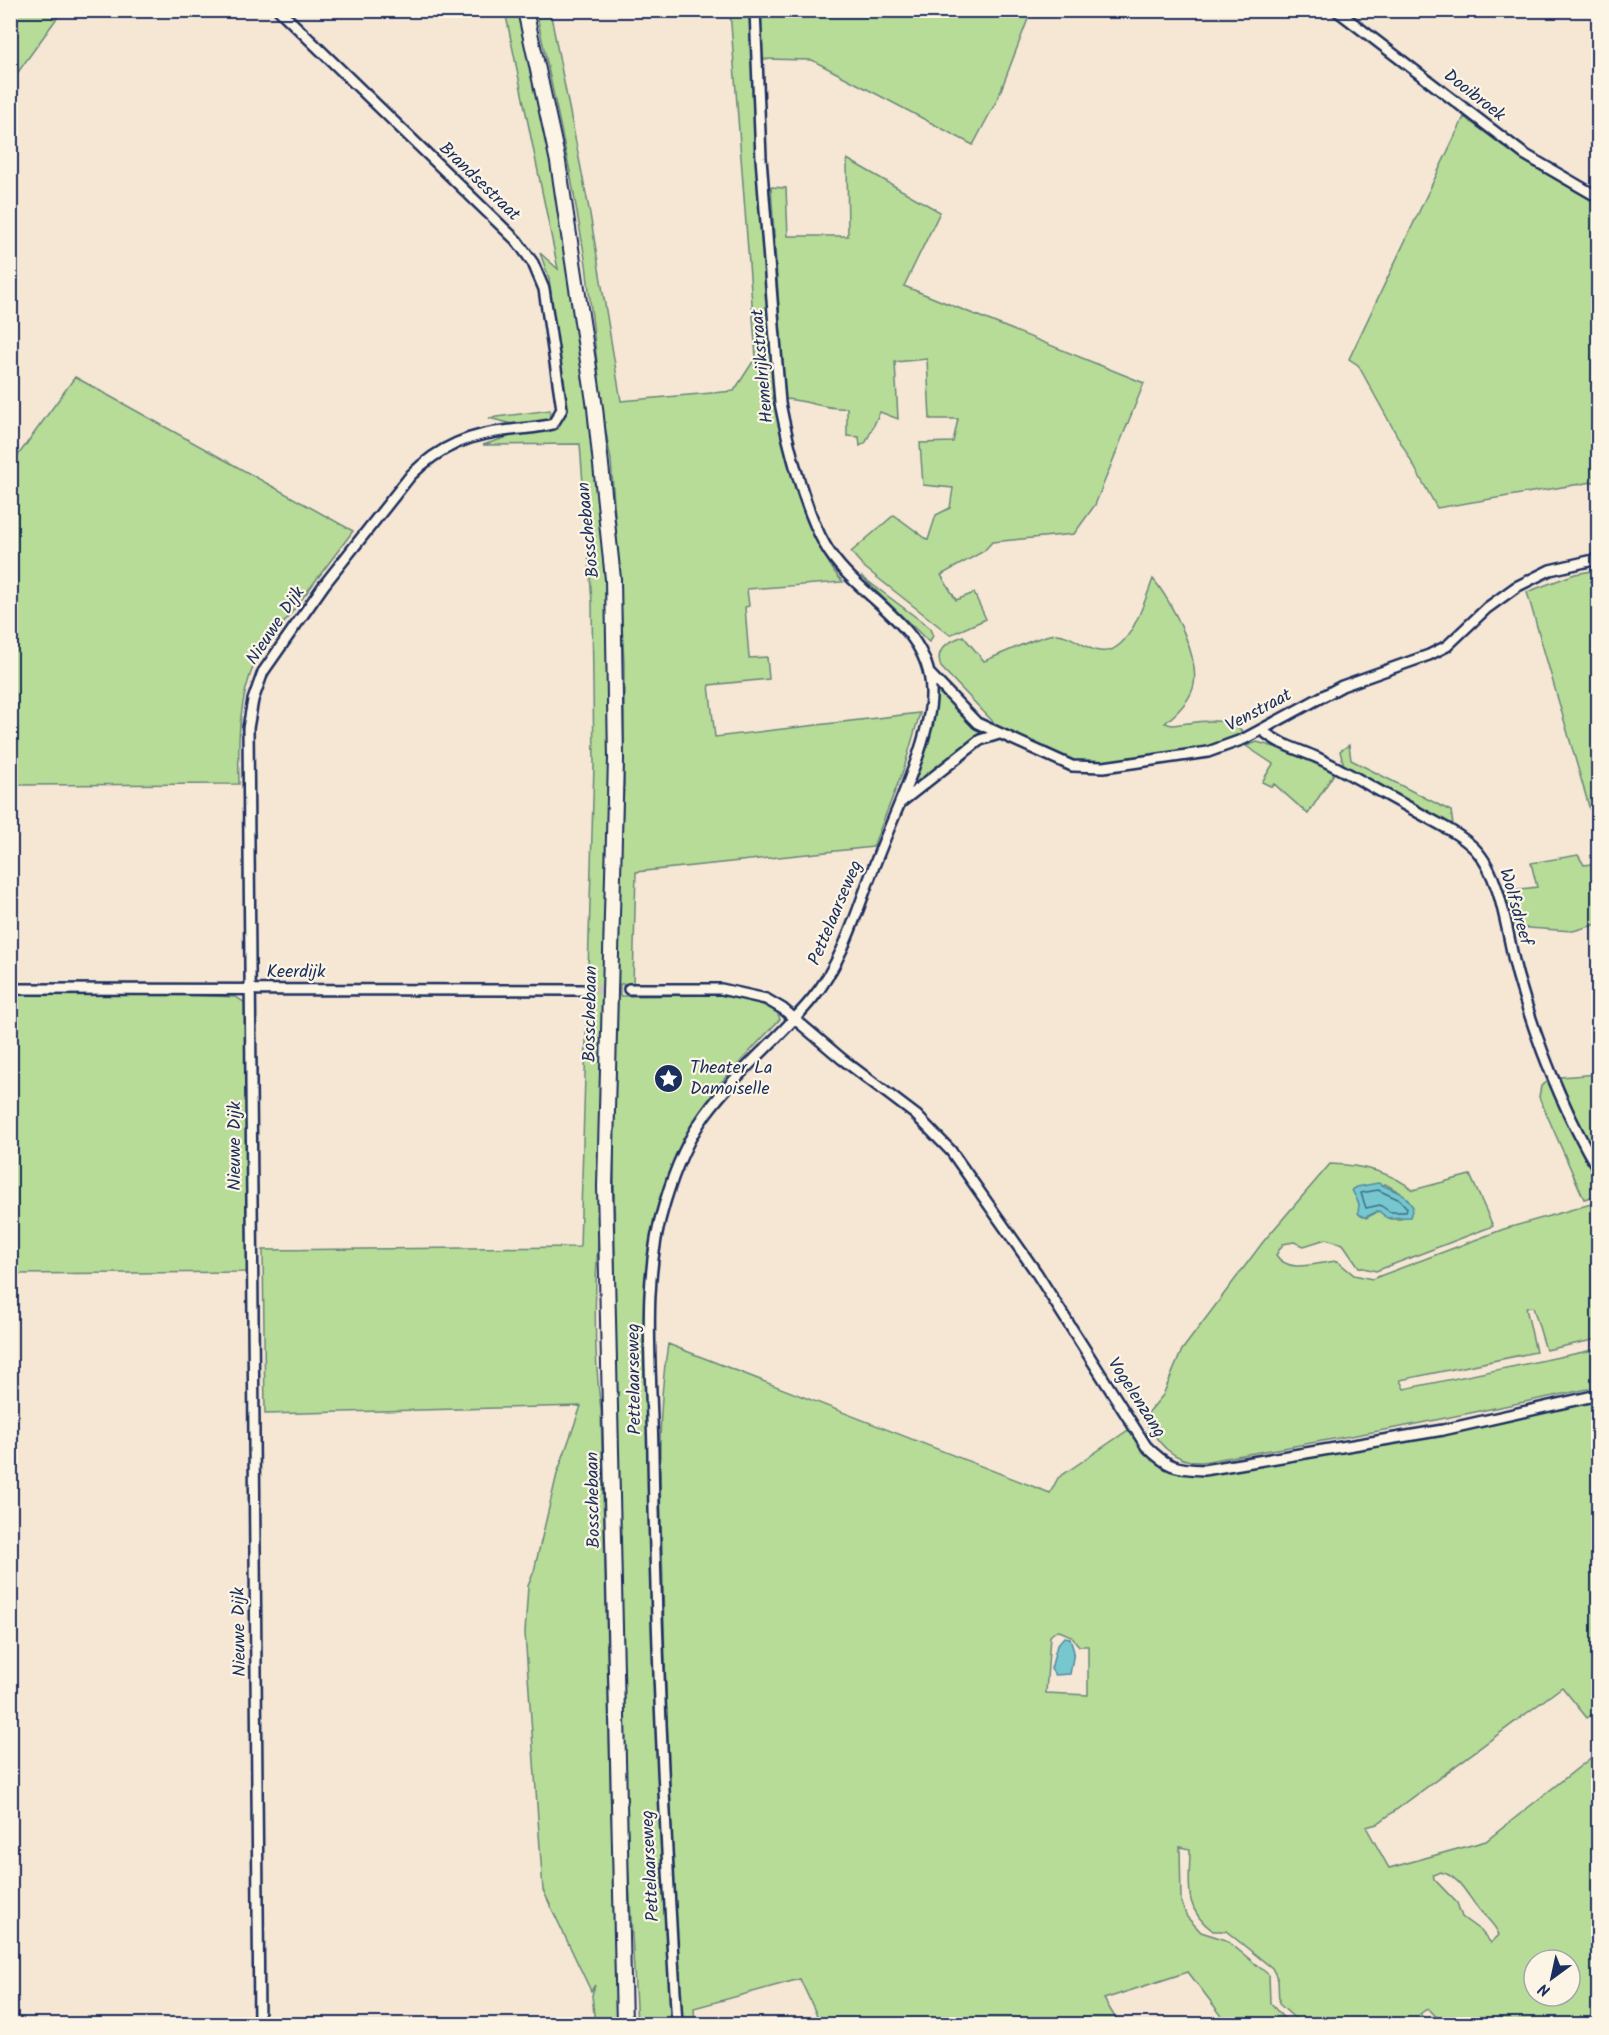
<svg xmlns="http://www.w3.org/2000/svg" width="1609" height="2035" viewBox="0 0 1609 2035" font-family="Kalam,sans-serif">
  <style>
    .green { fill: #b7dc97; stroke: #69867a; stroke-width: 1.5; fill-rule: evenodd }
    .water { fill: #76c7ce; stroke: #528aa1; stroke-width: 1.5 }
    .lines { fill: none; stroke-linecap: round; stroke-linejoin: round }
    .shore { stroke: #3f6c8b; stroke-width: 1.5 }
    .minor-tunnel { stroke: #cac1bc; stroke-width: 9; stroke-dasharray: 9 4.5; stroke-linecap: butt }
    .minor-casing { stroke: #1b2f5e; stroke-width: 14 }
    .secondary-casing { stroke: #1b2f5e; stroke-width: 18 }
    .minor { stroke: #fcf5e5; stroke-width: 9 }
    .secondary { stroke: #fcf5e5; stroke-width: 14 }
    .labels { text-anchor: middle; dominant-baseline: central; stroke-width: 4.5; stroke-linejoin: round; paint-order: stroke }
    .street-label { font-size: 18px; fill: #1b2f5e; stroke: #fcf5e5 }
    .poi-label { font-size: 18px; fill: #1b2f5e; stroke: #fcf5e5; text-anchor: start }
  </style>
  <rect width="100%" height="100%" fill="#f6e6d4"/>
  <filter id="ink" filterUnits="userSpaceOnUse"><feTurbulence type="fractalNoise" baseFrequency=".0167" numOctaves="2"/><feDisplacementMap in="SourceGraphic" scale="12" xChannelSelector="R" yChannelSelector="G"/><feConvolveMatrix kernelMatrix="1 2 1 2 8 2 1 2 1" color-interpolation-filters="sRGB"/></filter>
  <g filter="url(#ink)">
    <path class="green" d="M11 10 62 11 11 82 10 11Z
      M505 11H521L542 97 601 482 609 615 610 739 601 1205C595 1273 592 1342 601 1410L611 1814 621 2001 618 2005 617 2024H595L592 1995 595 1985 591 1991 543 1890 525 1633 528 1586 534 1571 557 1474 581 1406 265 1414 263 1250 580 1247 594 765 592 602 580 444 483 445 526 431 557 427 562 420 565 410 549 278 540 253 558 269Z
      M536 11H550L590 214 621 401 734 391 756 357 730 11H753L775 393 772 397C786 440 813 555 843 582L747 589 749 606 745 607 749 658 767 657 769 679 709 685 715 737 920 713 904 768 873 847 636 872 633 984H620V996L722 995 744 998 776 1010 780 1019 715 1089 682 1147 654 1243 650 1522 655 1710 672 2024H637L623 1774 617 1564 613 1016 624 784V663L620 587 611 460 603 416 586 264 570 172Z
      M760 11V10L1031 11 998 98 973 145 812 60 763 59Z
      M1464 117 1522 160 1598 204V481L1437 508 1358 365 1349 359Z
      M847 159 940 212 904 286 1144 383 1095 505 1074 534 992 542 984 551 941 575 956 600 974 593 986 619 950 635 864 567 851 552 894 515 928 540 936 515 950 508 953 488 923 485 920 443 953 442 958 419H930L927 359 895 362 898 419 880 412 866 442 860 446 859 437 847 436V408C828 410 806 400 785 399L771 187 786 188 788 236H848Z
      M75 377 353 531 256 660C238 700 238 741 239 784L11 785V465Z
      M550 410 549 421 520 426 489 418Z
      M1598 570V810H1590L1527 592 1575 574Z
      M861 576 929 627 933 636 929 642Z
      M1153 579C1171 600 1204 663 1192 691 1187 704 1176 714 1165 723L1172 725C1194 723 1233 712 1246 737L1222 746 1104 764 1064 761 998 727 941 667C934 649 948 642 963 636L984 661C1000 655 1044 633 1057 634 1072 635 1081 646 1095 650 1128 661 1144 602 1153 579Z
      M937 687 972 722 988 733 910 790 926 745Z
      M1257 742 1296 753 1335 772 1308 814 1274 784 1272 787 1262 782 1273 764 1246 746Z
      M1349 745 1351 760 1451 811 1453 825 1344 766 1340 751Z
      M1578 855 1584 865 1598 863V924L1573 931 1513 927 1504 891 1537 887 1531 863Z
      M10 995H189L236 997 245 1003 249 1272 11 1274Z
      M1598 1074V1159L1585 1135 1558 1075 1560 1077Z
      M1550 1080 1580 1146 1598 1175V1195L1584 1199 1539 1097 1541 1086Z
      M1330 1164C1359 1165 1390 1171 1413 1190L1470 1175 1493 1226 1376 1271 1359 1267 1343 1244 1326 1239 1304 1246 1294 1242 1283 1244 1276 1255C1289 1275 1318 1262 1337 1261L1354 1275 1372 1279 1504 1229 1598 1202V1339L1546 1350 1533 1307 1526 1308 1536 1352 1400 1380 1404 1389 1598 1349V1387L1401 1427 1203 1462C1172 1463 1158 1442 1143 1419L1163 1395 1182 1350 1263 1242ZM1385 1184 1404 1195 1401 1219H1390L1379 1211 1366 1218 1359 1204Z
      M668 1344 1050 1493 1058 1478 1134 1426C1149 1447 1166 1468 1191 1474L1418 1439 1598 1399V1710L1587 1718 1562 1687 1377 1824 1366 1827 1389 1868 1486 1841 1598 1752V2024H1443L1428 2008 1420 2014 1430 2024H1301L1279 2004 1278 1980 1272 1968 1226 1931H1213C1182 1908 1190 1884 1190 1849L1180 1847 1181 1902 1187 1917 1201 1932 1226 1940 1269 1975 1270 2003 1289 2024H1228L1188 1972 1104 1999 1119 2024H821L800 1979 694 2008 695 2024H682C674 1878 666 1731 663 1584 661 1504 655 1423 668 1344ZM1057 1630 1071 1636 1079 1646H1088V1695L1046 1693 1050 1636ZM1440 1872C1460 1876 1466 1894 1478 1908 1485 1917 1495 1924 1499 1935L1491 1943 1481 1931 1462 1917 1457 1903 1434 1879 1433 1875ZM1534 1960H1570V1996H1534Z"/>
    <path class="water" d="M1378 1183 1404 1195 1413 1207 1410 1217 1387 1218 1379 1211C1370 1213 1365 1222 1358 1213L1359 1204 1352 1190 1357 1187Z
      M1064 1637 1070 1638 1074 1652 1070 1674 1055 1675 1051 1669 1057 1645Z"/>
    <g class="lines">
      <path class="shore" d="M1378 1190 1400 1200 1407 1208 1406 1212H1390L1380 1205 1366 1208 1361 1193Z"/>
      <path class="minor-tunnel" d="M582 990 629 989"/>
      <defs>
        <path id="minor" d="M1336 10 1524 154 1598 197
          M929 673 977 723 1072 766 1104 767 1208 752 1244 739 1342 686 1429 655 1447 646 1487 608 1516 587 1550 570 1598 559
          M1262 730C1279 745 1298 749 1318 758 1351 774 1382 793 1414 810 1434 822 1458 832 1475 849 1503 878 1507 939 1518 977 1537 1043 1563 1110 1598 1169
          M900 803 980 740 999 734
          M10 989 582 990
          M629 989H721L766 999 783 1009 842 1059 916 1115 951 1151 1036 1272 1146 1446C1167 1467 1175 1469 1204 1470L1443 1430 1598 1395
          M259 2024 248 728 253 700 263 672 324 585 411 475C440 446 470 434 511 430 525 428 539 428 553 424L562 409 544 289 533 263 517 241 279 10
          M677 2024C665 1835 656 1645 653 1455 652 1373 640 1281 665 1202 674 1172 687 1140 705 1115 736 1072 779 1039 812 999 845 959 859 903 878 856 895 811 933 736 931 690 929 622 854 597 825 545 804 508 788 444 780 403L761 158 755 10"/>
        <path id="secondary" d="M525 10 558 162 595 408 613 579 616 759 605 1187 624 2024"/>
      </defs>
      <use href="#minor" class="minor-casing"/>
      <use href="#secondary" class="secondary-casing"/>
      <use href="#minor" class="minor"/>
      <use href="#secondary" class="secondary"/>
    </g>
  </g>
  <defs>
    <symbol id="sight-disc" viewBox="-11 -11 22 22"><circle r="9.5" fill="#1b2f5e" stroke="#fcf5e5"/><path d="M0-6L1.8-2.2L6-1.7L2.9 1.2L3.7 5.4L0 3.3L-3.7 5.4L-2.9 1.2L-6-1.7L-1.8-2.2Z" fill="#fff"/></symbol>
  </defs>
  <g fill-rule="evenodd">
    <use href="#sight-disc" x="652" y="1062" width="33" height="33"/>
  </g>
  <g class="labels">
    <g class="street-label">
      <text transform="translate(1474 96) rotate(38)">Dooibroek</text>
      <text transform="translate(479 182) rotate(44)">Brandsestraat</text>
      <text transform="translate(763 366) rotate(-95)">Hemelrijkstraat</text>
      <text transform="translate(589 530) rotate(-96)">Bosschebaan</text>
      <text transform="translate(276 626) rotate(-56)">Nieuwe Dijk</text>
      <text transform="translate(1259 711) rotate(-28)">Venstraat</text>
      <text transform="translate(1515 907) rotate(74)">Wolfsdreef</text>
      <text transform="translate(836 913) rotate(-67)">Pettelaarseweg</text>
      <text x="296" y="972">Keerdijk</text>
      <text transform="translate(591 1014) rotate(-89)">Bosschebaan</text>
      <text transform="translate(235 1146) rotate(-90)">Nieuwe Dijk</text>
      <text transform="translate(635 1379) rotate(-91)">Pettelaarseweg</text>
      <text transform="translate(1136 1398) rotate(57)">Vogelenzang</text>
      <text transform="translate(594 1500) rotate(-91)">Bosschebaan</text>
      <text transform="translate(240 1632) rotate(-91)">Nieuwe Dijk</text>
      <text transform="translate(651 1866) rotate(-93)">Pettelaarseweg</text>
    </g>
    <g class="poi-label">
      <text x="690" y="1068">Theater La<tspan x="690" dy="21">Damoiselle</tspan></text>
    </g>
  </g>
  <rect width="1609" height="2035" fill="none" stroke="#fcf5e5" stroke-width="36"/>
  <rect x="18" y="18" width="1573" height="1999" fill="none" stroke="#1b2f5e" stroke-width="2" filter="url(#ink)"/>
  <g transform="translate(1552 1978) rotate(213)"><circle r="28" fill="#fcf5e5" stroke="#a2a6af" stroke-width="1.5"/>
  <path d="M0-4.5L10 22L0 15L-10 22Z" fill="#1b2f5e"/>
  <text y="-9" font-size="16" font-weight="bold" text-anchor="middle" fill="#1b2f5e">N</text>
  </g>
</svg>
